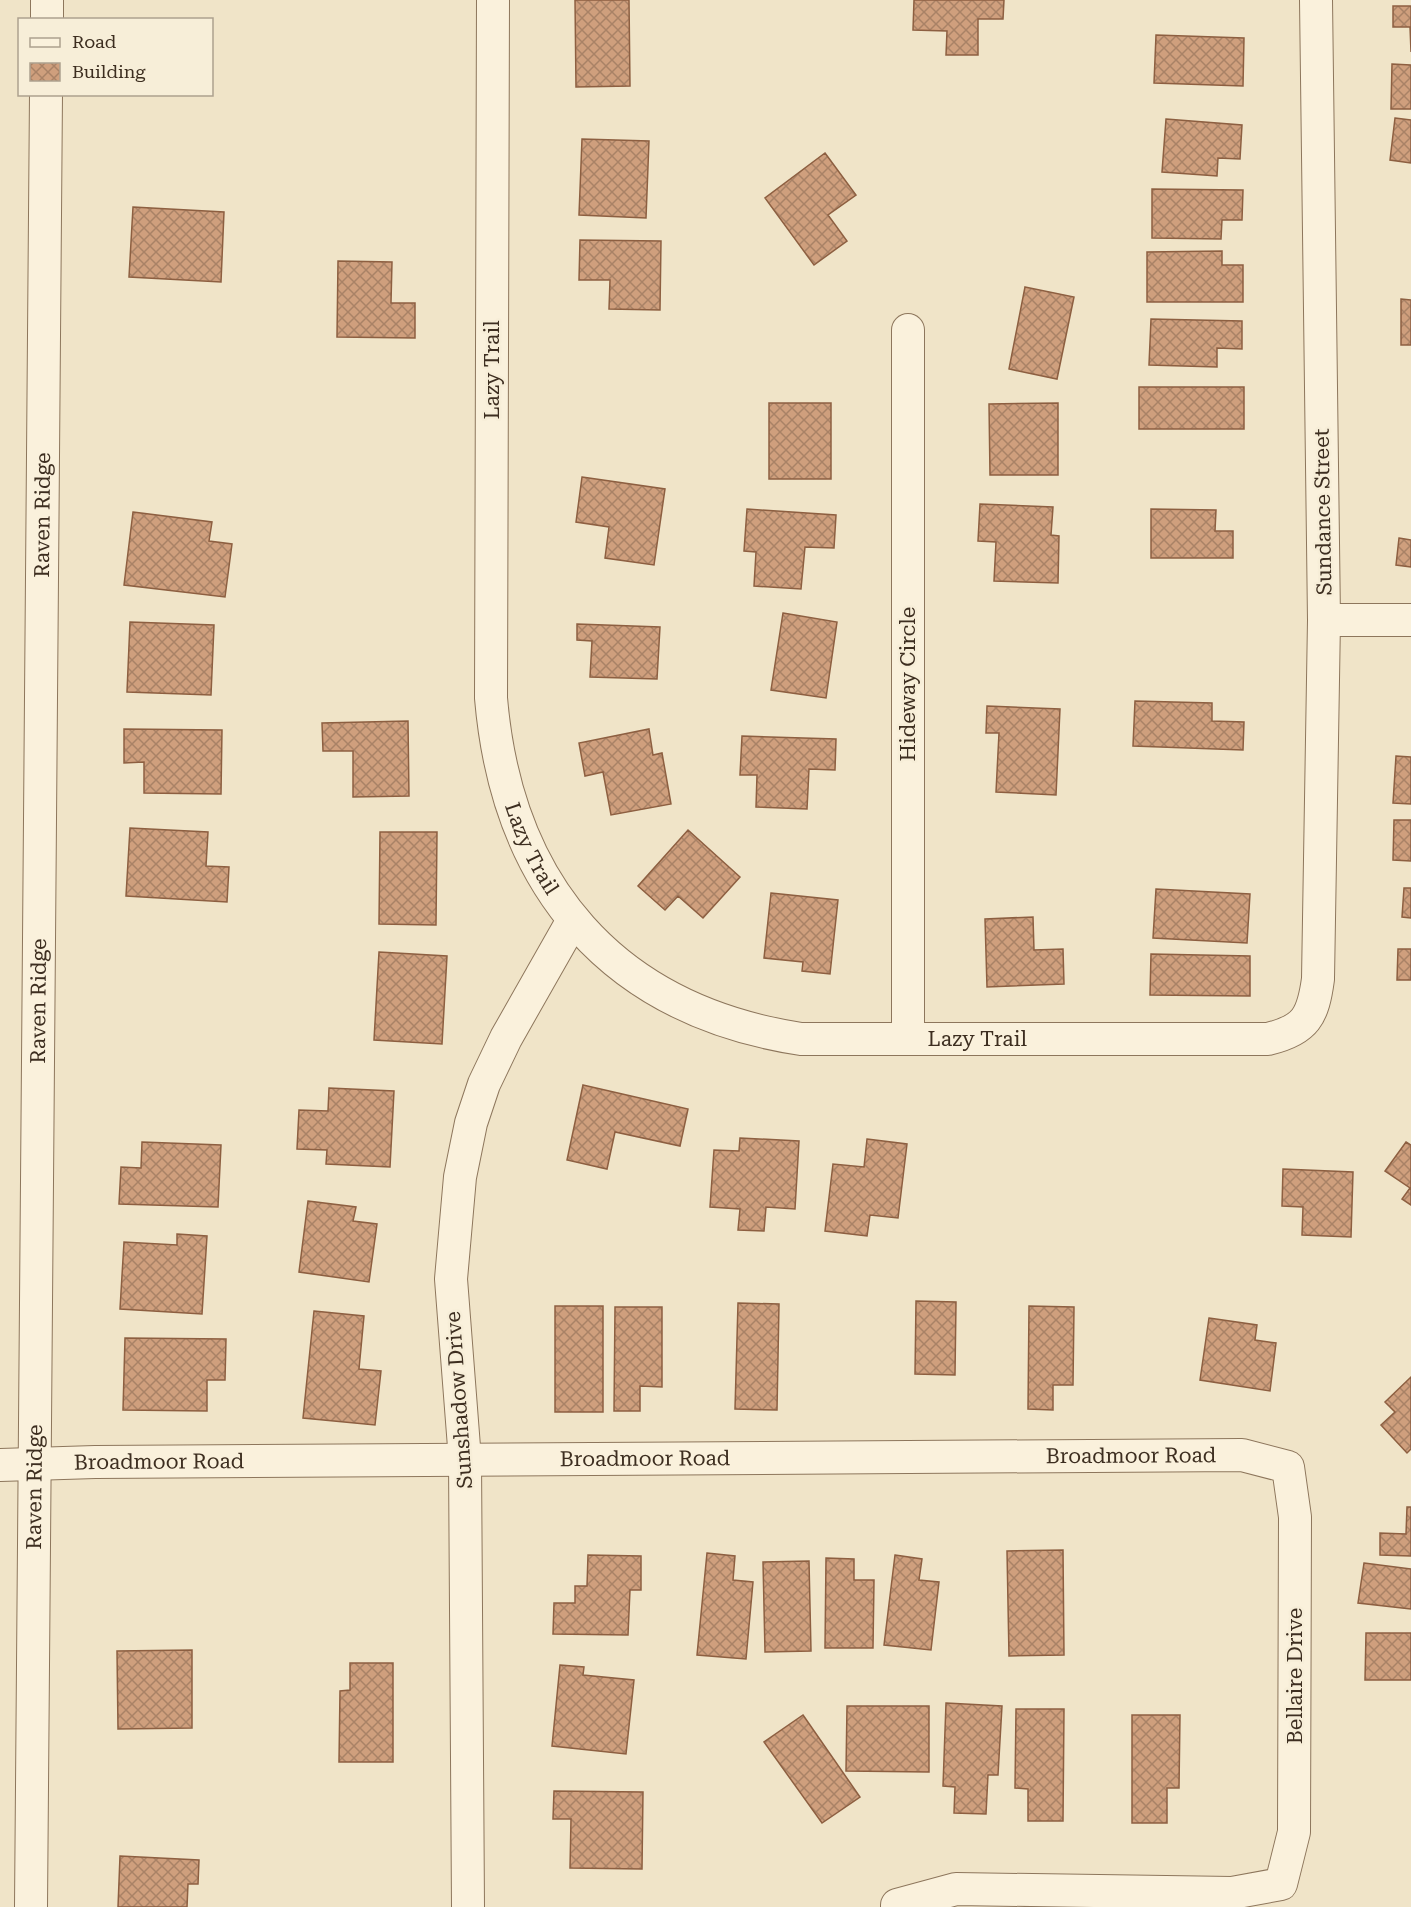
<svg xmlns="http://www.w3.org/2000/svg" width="1411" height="1907" viewBox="0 0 1411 1907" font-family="'Roboto Serif',serif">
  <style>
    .building { fill: url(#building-cross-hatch); stroke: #8d5f41; stroke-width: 1.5 }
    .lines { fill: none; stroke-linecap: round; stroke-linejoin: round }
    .minor-casing { stroke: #8d765c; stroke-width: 34 }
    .minor { stroke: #faf1dc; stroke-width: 32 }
    .labels { text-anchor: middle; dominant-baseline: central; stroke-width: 5; stroke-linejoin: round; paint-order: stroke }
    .street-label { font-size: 21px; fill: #3d2e20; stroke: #f7eed8 }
  </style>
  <defs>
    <pattern id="building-cross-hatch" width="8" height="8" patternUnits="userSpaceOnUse" patternTransform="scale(1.5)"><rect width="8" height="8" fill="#cf9f7d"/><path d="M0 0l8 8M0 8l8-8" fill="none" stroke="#a98266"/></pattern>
  </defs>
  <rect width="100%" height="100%" fill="#f0e4c8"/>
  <path class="building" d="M575 0H629L630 86 576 87Z
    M914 0H1004L1003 19H978V55H946L947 31 913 30Z
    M1393 6H1411V52L1410 27H1393Z
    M1156 35 1244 38 1243 86 1154 83Z
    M1392 64 1411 65V109H1391Z
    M1395 118 1411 120V163L1390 160Z
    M1166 119 1242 125 1240 159 1218 158 1217 176 1162 172Z
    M582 139 649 141 646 218 579 215Z
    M825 153 856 195 828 215 847 241 814 265 765 198Z
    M1152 189 1243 190 1242 220H1222L1221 239 1152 238Z
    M133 207 224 212 221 282 129 277Z
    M580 240 661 241 660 310 609 309 610 280H579Z
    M1222 251V265H1243V302H1147V252Z
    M338 261 392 262 391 303H415V338L337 337Z
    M1025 287 1074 297 1057 379 1009 369Z
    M1401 299 1411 300V345H1401Z
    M1151 319 1242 321V349L1217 348V367L1149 365Z
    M1139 387H1244V429H1139Z
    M769 403H831V479H769Z
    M1058 403V475H990L989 404Z
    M582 477 665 489 654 565 605 558 609 527 576 522Z
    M980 504 1053 507 1051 535 1059 536 1058 583 994 581 996 542 978 541Z
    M747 509 836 515 834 548 805 547 801 589 754 586 756 552 744 551Z
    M1151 509 1216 510 1215 531H1233V558H1151Z
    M133 512 212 522 209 541 232 544 225 597 124 585Z
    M1399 538 1411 540V567L1396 565Z
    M783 613 837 622 826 698 771 690Z
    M130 622 214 625 211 695 127 692Z
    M577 624 660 627 657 679 590 677 592 641 577 640Z
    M1135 701 1212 703V721L1244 722 1243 750 1133 746Z
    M987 706 1060 709 1056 795 996 792 999 733H986Z
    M408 721 409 796 353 797V751H323L322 723Z
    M124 729 222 730 221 794 144 793V762L124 763Z
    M649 729 653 755 662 753 671 804 611 815 603 772 585 776 579 743Z
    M742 736 836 739 835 770 809 769 807 809 756 807 757 775H740Z
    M1396 756 1411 757V804L1393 803Z
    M1394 820H1411V861L1393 860Z
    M130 828 208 832 206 866 229 867 227 902 126 896Z
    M688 830 740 877 703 918 678 896 665 910 638 886Z
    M380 832H437L436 925 379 924Z
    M1404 888H1411V918L1402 917Z
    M1156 889 1250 894 1247 943 1153 938Z
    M771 893 838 900 830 974 802 971 803 962 764 958Z
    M1033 917 1034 950 1063 949 1064 984 987 987 985 919Z
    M1398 949H1411V980H1397Z
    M379 952 447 956 442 1044 374 1040Z
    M1151 954 1250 956V996L1150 995Z
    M583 1085 688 1109 680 1146 615 1132 607 1169 567 1160Z
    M329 1088 394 1091 390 1167 326 1164 327 1150 297 1149 299 1110 328 1111Z
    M740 1138 799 1141 795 1209 766 1207 764 1231 738 1230 740 1209 710 1207 714 1150 739 1151Z
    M867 1139 907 1144 898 1218 870 1215 867 1236 825 1231 833 1164 864 1167Z
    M142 1142 221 1145 218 1207 119 1204 121 1167 141 1168Z
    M1406 1142 1411 1145V1205L1402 1199 1410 1188 1385 1171Z
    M1283 1169 1353 1172 1351 1237 1302 1235 1303 1207 1282 1206Z
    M308 1201 356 1207 353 1221 377 1224 369 1282 299 1272Z
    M177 1234 207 1236 202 1314 120 1309 124 1242 177 1245Z
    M916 1301 956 1302 955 1375 915 1374Z
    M738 1303 779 1304 777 1410 735 1409Z
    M555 1306H603V1412H555Z
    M1029 1306 1074 1307 1073 1385H1053V1410L1028 1409Z
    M615 1307H662V1387L640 1386V1411H614Z
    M314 1311 364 1316 359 1369 381 1371 375 1425 303 1418Z
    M1209 1318 1257 1325 1255 1340 1276 1343 1270 1391 1200 1380Z
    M125 1338 226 1339 225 1380H207V1411L123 1410Z
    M1411 1377V1449L1407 1453 1381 1425 1395 1412 1385 1402Z
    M1407 1507H1411V1556L1380 1555V1533L1406 1534Z
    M1063 1550 1064 1655 1009 1656 1007 1551Z
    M707 1553 735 1556 733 1580 753 1582 746 1659 697 1655Z
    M588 1555 641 1556V1590H630L628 1635 553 1634 554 1603H575V1586H587Z
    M895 1555 922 1559 919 1580 939 1582 931 1650 884 1645Z
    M826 1558 854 1559V1580H874L873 1648H825Z
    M809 1561 811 1651 765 1652 763 1562Z
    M1364 1563 1411 1569V1609L1358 1603Z
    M1366 1633H1411V1680H1365Z
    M192 1650V1728L118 1729 117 1651Z
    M350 1663H393V1762H339L340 1691 350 1690Z
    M560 1665 584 1667 583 1675 634 1680 626 1754 552 1746Z
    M946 1703 1002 1706 998 1775H988L986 1814 954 1813 955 1787 943 1786Z
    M847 1706H929V1772L846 1771Z
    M1016 1709H1064L1063 1821H1028V1789L1015 1788Z
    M803 1715 860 1797 822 1823 764 1742Z
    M1132 1715H1180L1179 1788H1167V1823H1132Z
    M554 1791 643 1792 642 1869 570 1868 571 1819H553Z
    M120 1856 199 1860 198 1884H188L187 1907H118Z"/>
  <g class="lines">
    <defs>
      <g id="minor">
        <path id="s1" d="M493 0 491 698C507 886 612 1010 801 1039H1268C1306 1030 1313 1016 1318 979L1324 620 1316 0"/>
        <path d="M47 20V0"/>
        <path d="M1324 620H1411"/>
        <path d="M908 1037V330"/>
        <path id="s2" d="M0 1465 95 1462 1242 1455 1288 1467 1295 1517 1294 1832 1281 1884 1232 1893 956 1889 897 1905V1907"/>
        <path id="s3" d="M31 1907 46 94"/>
        <path d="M468 1907 465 1460 451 1279 460 1177 471 1123 484 1084 506 1038 573 920"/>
      </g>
    </defs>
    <use href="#minor" class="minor-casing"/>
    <use href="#minor" class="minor"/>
  </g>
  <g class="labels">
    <g class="street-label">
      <text transform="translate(492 370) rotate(-90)">Lazy Trail</text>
      <text transform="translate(1323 512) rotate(-91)">Sundance Street</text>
      <text stroke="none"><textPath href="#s3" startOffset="1392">Raven Ridge</textPath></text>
      <text transform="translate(908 684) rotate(-90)">Hideway Circle</text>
      <text stroke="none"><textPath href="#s1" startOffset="855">Lazy Trail</textPath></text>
      <text stroke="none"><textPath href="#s3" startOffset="906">Raven Ridge</textPath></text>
      <text stroke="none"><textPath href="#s1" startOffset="1377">Lazy Trail</textPath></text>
      <text transform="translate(459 1400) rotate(-94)">Sunshadow Drive</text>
      <text stroke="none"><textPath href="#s2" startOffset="1131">Broadmoor Road</textPath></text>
      <text stroke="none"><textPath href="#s2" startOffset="645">Broadmoor Road</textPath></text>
      <text stroke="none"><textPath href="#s2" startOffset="159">Broadmoor Road</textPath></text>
      <text stroke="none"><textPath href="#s3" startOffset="420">Raven Ridge</textPath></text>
      <text transform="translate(1295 1676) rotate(-90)">Bellaire Drive</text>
    </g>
  </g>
  <rect x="18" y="18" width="195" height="78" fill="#f7eed8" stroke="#ada18e" stroke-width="1.5"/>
  <rect x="30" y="38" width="30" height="9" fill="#faf1dc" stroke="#ada18e" stroke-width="1.5"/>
  <text x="72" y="48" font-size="18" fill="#3d2e20">Road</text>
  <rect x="30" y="63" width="30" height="18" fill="url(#building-cross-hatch)" stroke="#ada18e" stroke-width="1.5"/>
  <text x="72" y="78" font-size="18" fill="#3d2e20">Building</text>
</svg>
